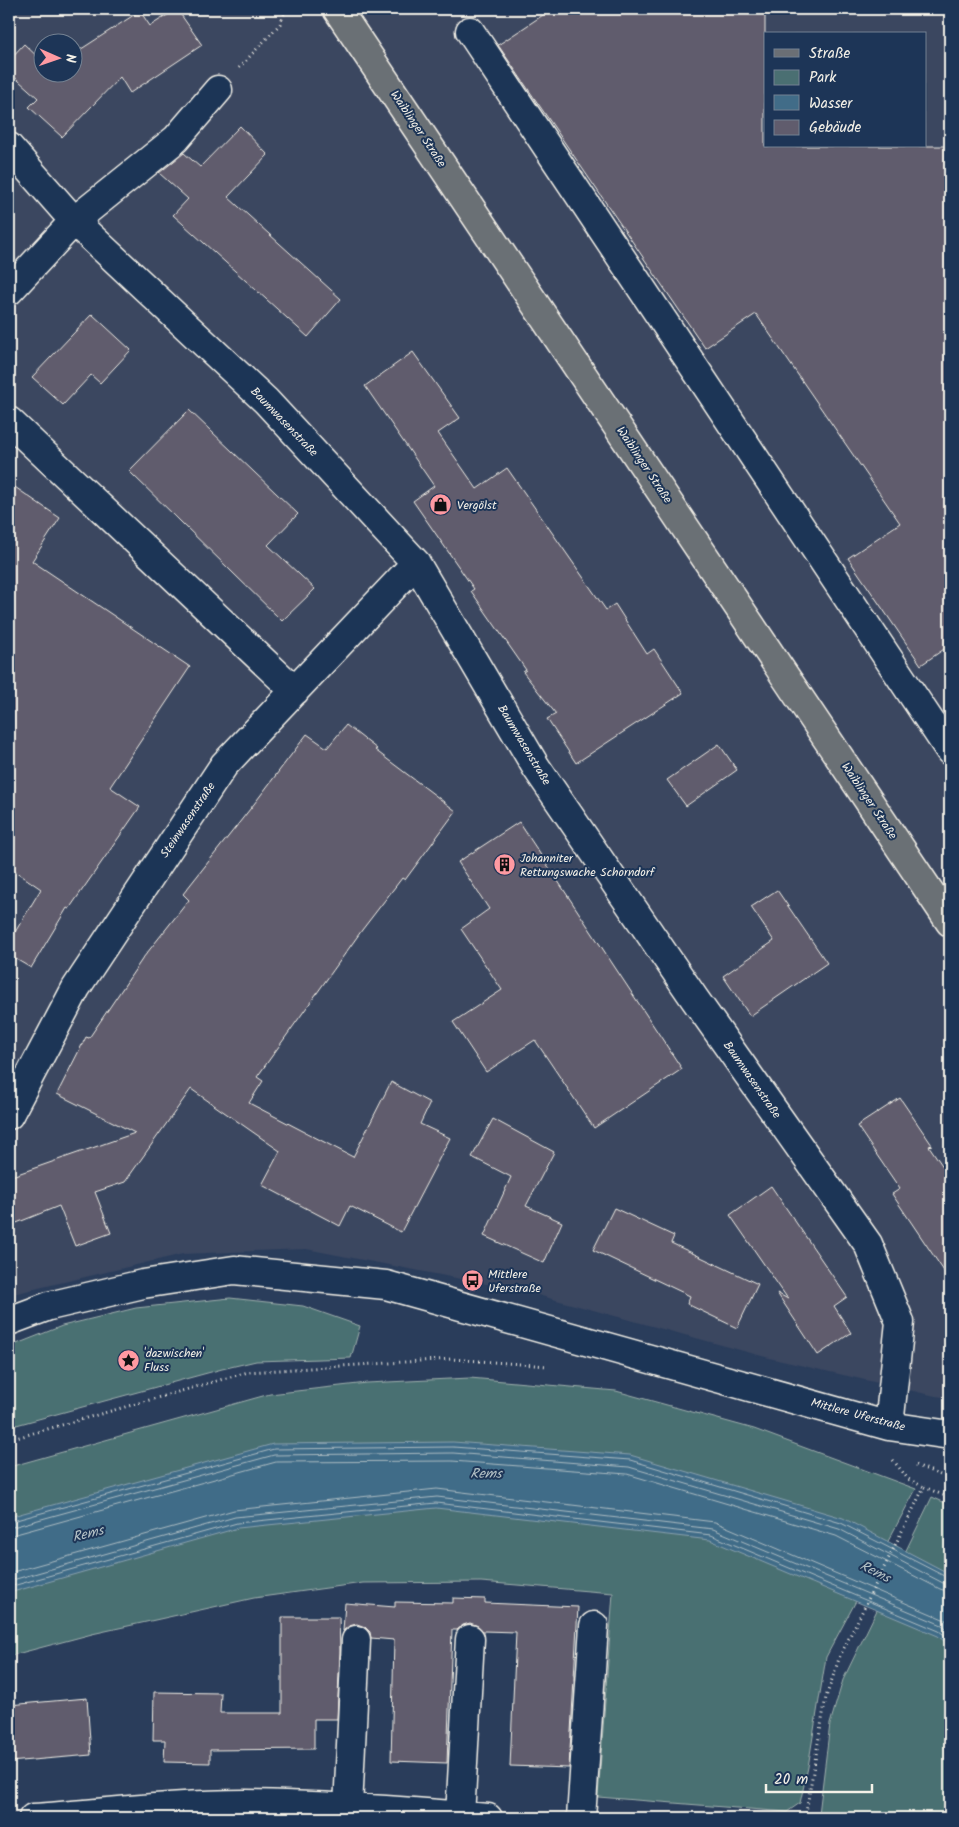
<svg xmlns="http://www.w3.org/2000/svg" width="959" height="1827" viewBox="0 0 959 1827" font-family="Kalam,sans-serif">
  <style>
    .built { fill: #3a4660; fill-rule: evenodd }
    .green { fill: #4a6f72; stroke: #9fb0ad }
    .water { fill: #416c88; stroke: #89a1ae }
    .lines { fill: none; stroke-linecap: round; stroke-linejoin: round }
    .shore { stroke: #acbcc2; stroke-width: 1 }
    .building { fill: #605c6d; stroke: #f4f1e8 }
    .minor-casing { stroke: #f4f1e8; stroke-width: 31 }
    .major-casing { stroke: #f4f1e8; stroke-width: 31 }
    .path { stroke: #f4f1e8; stroke-width: 3; stroke-dasharray: 1 4; stroke-linecap: butt }
    .minor { stroke: #1d3557; stroke-width: 28 }
    .major { stroke: #6b6f75; stroke-width: 28 }
    .labels { text-anchor: middle; dominant-baseline: central; stroke-width: 4; stroke-linejoin: round; paint-order: stroke }
    .street-label { font-size: 12px; fill: #f4f1e8; stroke: #1d3557 }
    .poi-label { font-size: 12px; fill: #f4f1e8; stroke: #1d3557; text-anchor: start }
    .water-label { font-size: 14px; font-style: italic; fill: #b5c2c6; stroke: #1d3557 }
  </style>
  <rect width="100%" height="100%" fill="#2a3d5b"/>
  <filter id="ink" filterUnits="userSpaceOnUse"><feTurbulence type="fractalNoise" baseFrequency=".02" numOctaves="2"/><feDisplacementMap in="SourceGraphic" scale="10" xChannelSelector="R" yChannelSelector="G"/><feConvolveMatrix kernelMatrix="1 2 1 2 8 2 1 2 1" color-interpolation-filters="sRGB"/></filter>
  <g filter="url(#ink)">
    <path class="built" d="M9 9H950V1398L935 1396 773 1359 523 1291 306 1249 183 1254 9 1295ZM765 34H925V146H765ZM42 42H72V72H42Z"/>
    <path class="green" d="M230 1298 303 1306 360 1326 351 1358 256 1361 222 1369 9 1427V1347L62 1326 136 1308Z
      M470 1378 616 1391 754 1429 916 1489 826 1657 808 1767 800 1803 787 1812 598 1797 613 1593 481 1582 363 1583 254 1598 92 1634 9 1656V1467L270 1394 367 1383Z
      M932 1497 950 1505V1818H879L845 1813 819 1814 830 1724 843 1680Z"/>
    <path class="water" d="M453 1442 630 1455 843 1518 950 1574V1646L938 1636 710 1540 436 1508 238 1528 9 1593V1517L273 1444Z"/>
    <g class="lines">
      <path class="shore" d="M9 1522 274 1449 453 1447 630 1460 841 1523 946 1577 950 1578
        M9 1528 274 1455 453 1453 629 1467 839 1529 943 1583 950 1584
        M9 1536 276 1462 452 1461 627 1474 836 1536 940 1589 950 1592
        M9 1573 234 1510 437 1489 715 1522 950 1622
        M9 1581 235 1517 437 1497 713 1529 942 1625 950 1631
        M9 1587 237 1523 436 1503 711 1535 939 1631 950 1639"/>
    </g>
    <path class="building" d="M177 9 202 45 130 93 120 77 62 137 29 107 38 98 9 72V60L24 44 42 61V72H72V55L140 11 150 26Z
      M552 9H765V146H950V645L921 665 848 558 900 523 756 314 705 348 498 45Z
      M240 126 268 155 228 197 341 299 308 337 173 215 188 199 159 173 184 153 200 167Z
      M92 314 131 350 100 383 91 375 63 405 32 377Z
      M413 352 460 418 438 433 477 489 507 468 606 610 615 604 647 654 654 649 683 693 576 763 547 719 556 714 523 672 526 670 471 591 474 589 413 501 434 486 365 386Z
      M189 410 298 514 268 545 315 589 282 621 129 471Z
      M9 483 60 518 32 561 190 667 110 787 140 807 69 909 67 908 31 968 9 955V942L41 889 9 867Z
      M346 725 377 749 375 750 456 811 405 880 402 878 362 930 257 1077 263 1081 249 1103 353 1157 391 1082 430 1103 420 1124 450 1138 401 1232 350 1206 340 1226 262 1185 280 1151 191 1089 125 1182 95 1192 111 1233 75 1246 59 1206 9 1226V1177L135 1133 57 1094 86 1037 89 1038 143 958 189 900 183 894 254 804 307 734 327 748Z
      M719 744 737 770 686 806 667 780Z
      M519 822 682 1069 594 1128 535 1040 486 1072 453 1022 502 990 461 929 489 909 458 862Z
      M777 890 827 963 750 1016 723 976 774 941 751 907Z
      M900 1098 932 1145 929 1146 950 1177V1280L892 1194 900 1189 857 1126Z
      M493 1119 554 1152 526 1206 562 1222 544 1263 484 1236 511 1177 472 1157Z
      M771 1186 847 1297 834 1306 851 1333 818 1355 777 1293 788 1299 730 1215Z
      M614 1208 674 1236 671 1243 758 1284 737 1328 687 1304 690 1296 593 1250Z
      M453 1598 485 1599V1603L578 1607 569 1768 510 1766 516 1632 483 1631 478 1626 470 1623 463 1625 457 1630H452L447 1763 391 1761 394 1640 371 1638 370 1632 365 1627 357 1624 349 1626 343 1631 345 1603 395 1607V1602L453 1603Z
      M282 1617H339L340 1652 337 1719H314V1749L210 1750V1763L164 1762 165 1740H153L154 1692 221 1693 220 1713H282Z
      M87 1698 91 1755 9 1762V1705Z"/>
    <g class="lines">
      <defs>
        <path id="minor" d="M470 31 950 751
          M9 147 74 221 266 401 416 563 536 767 694 998 868 1244 900 1322 889 1426
          M9 291 74 221 176 139 218 90
          M9 421 295 691
          M9 1115 76 988 224 765 416 563
          M9 1321 49 1306 143 1284 234 1270 386 1285 889 1426 950 1435
          M348 1808 356 1640
          M460 1816 470 1639
          M33 1818C104 1813 175 1804 245 1804 326 1805 407 1811 488 1818
          M581 1818 594 1626"/>
        <path id="major" d="M337 9 950 922"/>
      </defs>
      <use href="#minor" class="minor-casing"/>
      <use href="#major" class="major-casing"/>
      <path class="path" d="M239 68 280 24 286 9
        M9 1440 248 1372 452 1359 548 1366
        M893 1460 908 1479 924 1487
        M916 1465 950 1479
        M805 1818 826 1697 840 1656 924 1487 950 1498"/>
      <use href="#minor" class="minor"/>
      <use href="#major" class="major"/>
    </g>
  </g>
  <defs>
    <symbol id="shop-disc" viewBox="-11 -11 22 22"><circle r="9.5" fill="#ff9aa2" stroke="#1d3557"/><path d="M-5-2.5h2.3a2.7 3.5 0 0 1 5.4 0H5L5.5 6h-11ZM-1.5-2.5h3a1.5 2.3 0 0 0-3 0Z" fill="#111"/></symbol>
    <symbol id="building-disc" viewBox="-11 -11 22 22"><circle r="9.5" fill="#ff9aa2" stroke="#1d3557"/><path d="M-4-6H4V6H1V3H-1V6H-4ZM-2.5-4.3h1.7v1.8h-1.7ZM.8-4.3h1.7v1.8H.8ZM-2.5-1h1.7V.8h-1.7ZM.8-1h1.7V.8H.8Z" fill="#111"/></symbol>
    <symbol id="bus-disc" viewBox="-11 -11 22 22"><circle r="9.5" fill="#ff9aa2" stroke="#1d3557"/><path d="M-5-6H5V4H4V6H2V4H-2V6H-4V4H-5ZM-3.5-4V0h7V-4ZM-3.5 1.2v1.5H-2V1.2ZM2 1.2v1.5H3.5V1.2Z" fill="#111"/></symbol>
    <symbol id="sight-disc" viewBox="-11 -11 22 22"><circle r="9.5" fill="#ff9aa2" stroke="#1d3557"/><path d="M0-6L1.8-2.2L6-1.7L2.9 1.2L3.7 5.4L0 3.3L-3.7 5.4L-2.9 1.2L-6-1.7L-1.8-2.2Z" fill="#111"/></symbol>
  </defs>
  <g fill-rule="evenodd">
    <use href="#shop-disc" x="428" y="492" width="25" height="25"/>
    <use href="#building-disc" x="492" y="852" width="25" height="25"/>
    <use href="#bus-disc" x="460" y="1268" width="25" height="25"/>
    <use href="#sight-disc" x="116" y="1348" width="25" height="25"/>
  </g>
  <g class="labels">
    <g class="street-label">
      <text transform="translate(418 129) rotate(56)">Waiblinger Straße</text>
      <text transform="translate(284 422) rotate(46)">Baumwasenstraße</text>
      <text transform="translate(644 465) rotate(56)">Waiblinger Straße</text>
      <text transform="translate(524 745) rotate(59)">Baumwasenstraße</text>
      <text transform="translate(869 801) rotate(56)">Waiblinger Straße</text>
      <text transform="translate(188 820) rotate(-56)">Steinwasenstraße</text>
      <text transform="translate(752 1080) rotate(55)">Baumwasenstraße</text>
      <text transform="translate(858 1415) rotate(15)">Mittlere Uferstraße</text>
    </g>
    <g class="poi-label">
      <text x="457" y="505">Vergölst</text>
      <text x="520" y="858">Johanniter<tspan x="520" dy="14">Rettungswache Schorndorf</tspan></text>
      <text x="488" y="1274">Mittlere<tspan x="488" dy="14">Uferstraße</tspan></text>
      <text x="144" y="1353">'dazwischen'<tspan x="144" dy="14">Fluss</tspan></text>
    </g>
    <g class="water-label">
      <text x="486" y="1474">Rems</text>
      <text transform="translate(88 1534) rotate(-14)">Rems</text>
      <text transform="translate(875 1572) rotate(27)">Rems</text>
    </g>
  </g>
  <rect width="959" height="1827" fill="none" stroke="#1d3557" stroke-width="30"/>
  <rect x="15" y="15" width="929" height="1797" fill="none" stroke="#f4f1e8" stroke-width="2" filter="url(#ink)"/>
  <rect x="764" y="32" width="162" height="115" fill="#1d3557" stroke="#738091"/>
  <rect x="774" y="49" width="25" height="8" fill="#6b6f75" stroke="#738091"/>
  <text x="809" y="58" font-size="15" fill="#f4f1e8">Straße</text>
  <rect x="774" y="70" width="25" height="15" fill="#4a6f72" stroke="#738091"/>
  <text x="809" y="82" font-size="15" fill="#f4f1e8">Park</text>
  <rect x="774" y="95" width="25" height="15" fill="#416c88" stroke="#738091"/>
  <text x="809" y="108" font-size="15" fill="#f4f1e8">Wasser</text>
  <rect x="774" y="120" width="25" height="15" fill="#605c6d" stroke="#738091"/>
  <text x="809" y="132" font-size="15" fill="#f4f1e8">Gebäude</text>
  <g transform="translate(58 58) rotate(92)"><circle r="24" fill="#1d3557" stroke="#738091"/>
  <path d="M0-4L9 19L0 12L-9 19Z" fill="#ff9aa2"/>
  <text y="-8" font-size="14" font-weight="bold" text-anchor="middle" fill="#f4f1e8">N</text>
  </g>
  <path d="M766 1784v8h106v-8" fill="none" stroke="#f4f1e8" stroke-width="2.5"/>
  <text x="774" y="1784" font-size="15" fill="#f4f1e8" stroke="#1d3557" stroke-width="4" paint-order="stroke">20 m</text>
</svg>
